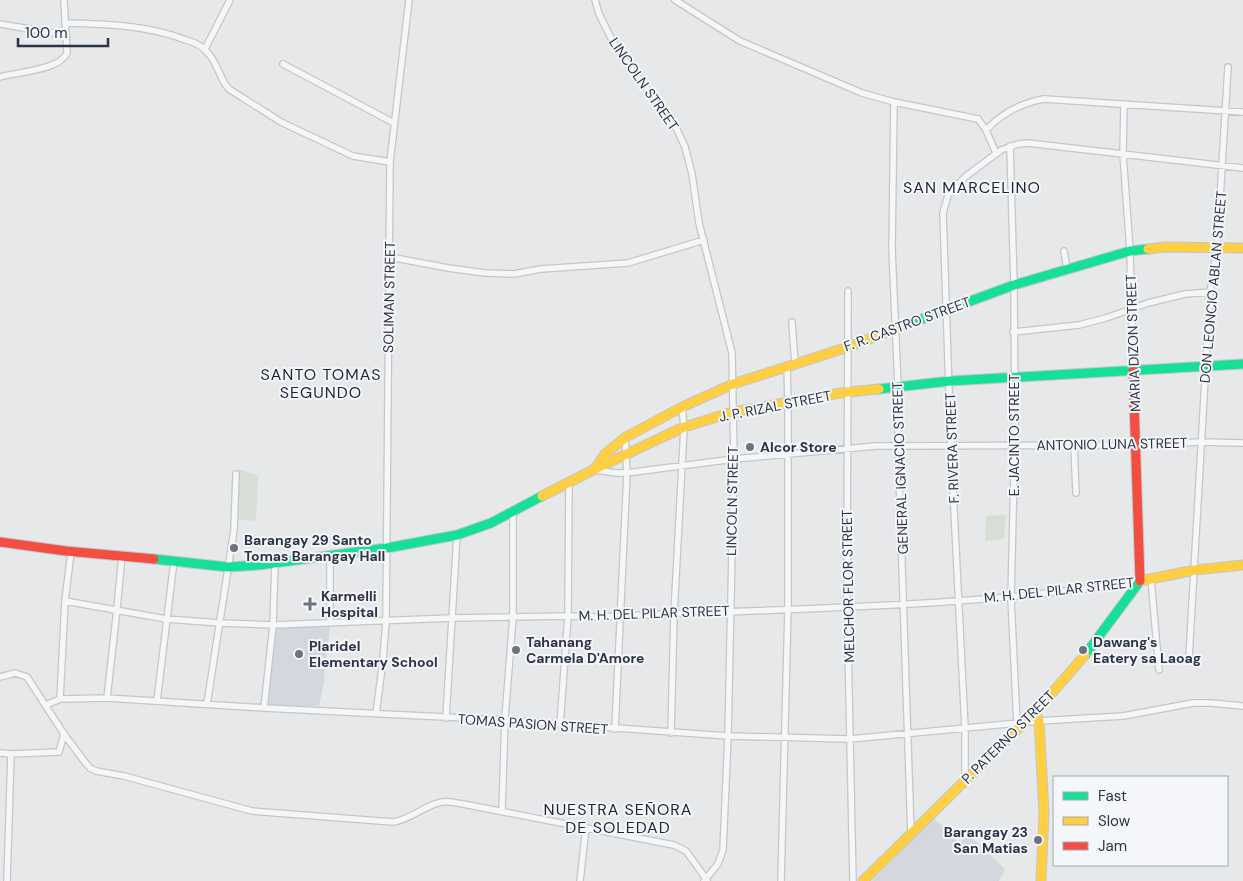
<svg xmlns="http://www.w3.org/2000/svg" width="1243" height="881" viewBox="0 0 1243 881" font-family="'DM Sans',sans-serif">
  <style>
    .built { fill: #d4d7dd }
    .green { fill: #d6ded6 }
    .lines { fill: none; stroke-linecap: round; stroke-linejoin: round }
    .street-casing { stroke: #c4c6c8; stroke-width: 8 }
    .fast-casing { stroke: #c4c6c8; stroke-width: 11 }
    .slow-casing { stroke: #c4c6c8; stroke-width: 11 }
    .jam-casing { stroke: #c4c6c8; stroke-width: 11 }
    .street { stroke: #f5f6f7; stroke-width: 5.5 }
    .fast { stroke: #16e098; stroke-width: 9 }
    .slow { stroke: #ffcf43; stroke-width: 9 }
    .jam { stroke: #f24e42; stroke-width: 9 }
    .poi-dot { fill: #6c737f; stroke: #f4f6f9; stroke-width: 2 }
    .labels { text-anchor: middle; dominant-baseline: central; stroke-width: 4; stroke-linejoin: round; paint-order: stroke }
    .street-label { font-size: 14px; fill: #2b3445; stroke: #f4f6f9 }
    .poi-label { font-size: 14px; font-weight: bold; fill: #2b3445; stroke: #f4f6f9; text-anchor: start }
    .quarter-label { font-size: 16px; letter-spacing: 1px; fill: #1d2536; stroke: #f4f6f9 }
  </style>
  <rect width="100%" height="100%" fill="#e6e8ea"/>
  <path class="built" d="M330 626 324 681 319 706 267 707 275 627Z
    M934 818 959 843 969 835 1005 869 999 881H872Z"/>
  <path class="green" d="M239 469 258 476 256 521 237 519Z
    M1006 515 1004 539 985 541 986 516Z"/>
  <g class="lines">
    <defs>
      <path id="street" d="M595 0 599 14 613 42 625 61 674 123 685 147 692 174 699 223 732 353 734 459 728 736 723 850 718 864 704 881
        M675 0 740 41 862 93 894 102 978 119 986 130 996 153
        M65 23C106 24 147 25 186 40 193 42 201 45 206 51 215 59 219 74 225 84L229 89 281 122 353 156 390 162
        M0 24 66 35
        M205 49 230 0
        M283 64 394 123
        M0 77C17 72 60 70 67 53L64 0
        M894 102 892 249 898 386V446L911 834
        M1124 105 1123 154 1130 251 1133 371
        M986 130C1002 113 1021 103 1044 99L1243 112
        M1010 146 1014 285 1015 430 1011 598 1017 724
        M1064 251 1067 269
        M390 257 448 268 485 273 514 274 541 269 628 263 704 240
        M848 291 847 599 853 881
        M792 322 795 364
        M1013 332 1079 325 1106 318 1148 303 1185 294 1210 292
        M1074 446 1076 493
        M595 470 617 473 634 472 734 459 876 446 1130 445 1202 442 1243 443
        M330 555V622
        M1151 579 1159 670
        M65 601 166 619 220 623 273 625 452 618 568 616 597 617C778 608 961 609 1140 581
        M1189 657 1210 292 1217 248 1228 67
        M0 677 15 673 27 677 64 734 84 761 90 768 96 771 124 776 252 811 393 822C411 820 424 805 442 802 449 801 456 803 463 804L674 845 686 851 707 880
        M107 698 117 609 122 555
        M60 699 65 601 71 552
        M157 701 174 561
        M207 704 234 530 236 474
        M46 705 60 699 107 698 264 708 505 720 728 736 850 739 1039 721 1123 716 1193 703H1211L1243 706
        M264 708 273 625 275 563
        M376 714 383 660 386 621 390 162 409 0
        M446 718 457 535
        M560 725 568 616 569 482
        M615 729 627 473 625 438
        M671 733 674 614 684 427 682 407
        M0 753 11 754 59 752 64 734
        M965 780V728L951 450 943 213 948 195 965 177 1001 150 1018 144 1028 143 1243 168
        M502 811 505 718 513 617V512
        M7 881 11 754
        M580 881 586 827
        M781 881 788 609V402L787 367"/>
      <path id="fast" d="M911 323 1014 285 1130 251 1148 249
        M879 389 950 381 1243 364
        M154 559 228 567 259 565 387 548 457 535 491 523 542 496
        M1085 655 1140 581"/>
      <path id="slow" d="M1148 249 1166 247 1243 248
        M595 469 605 454 626 437 682 407 733 384 848 347 911 323
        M542 496 599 467 684 427 733 412 847 392 879 389
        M1140 581 1195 570 1243 565
        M1035 712 1039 721 1044 812 1041 881
        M863 881 1039 708 1085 655"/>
      <path id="jam" d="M1133 371 1140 581
        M0 542 66 551 154 559"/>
    </defs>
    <use href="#street" class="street-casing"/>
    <use href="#fast" class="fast-casing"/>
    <use href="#slow" class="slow-casing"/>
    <use href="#jam" class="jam-casing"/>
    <use href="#street" class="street"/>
    <use href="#fast" class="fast"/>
    <use href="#slow" class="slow"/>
    <use href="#jam" class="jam"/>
  </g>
  <g class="poi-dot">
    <circle cx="750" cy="447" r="5"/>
    <circle cx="234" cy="548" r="5"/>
    <path d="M307.5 596.5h5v5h5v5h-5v5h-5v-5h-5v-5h5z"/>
    <circle cx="516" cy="650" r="5"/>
    <circle cx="1083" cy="650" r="5"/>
    <circle cx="299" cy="654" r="5"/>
    <circle cx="1038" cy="840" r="5"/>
  </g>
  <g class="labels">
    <g class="street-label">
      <text transform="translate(644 84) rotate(55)">LINCOLN STREET</text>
      <text transform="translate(1213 287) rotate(-85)">DON LEONCIO ABLAN STREET</text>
      <text transform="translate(389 297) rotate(-89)">SOLIMAN STREET</text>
      <text transform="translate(907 324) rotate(-20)">F. R. CASTRO STREET</text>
      <text transform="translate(1133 343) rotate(-92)">MARIA DIZON STREET</text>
      <text transform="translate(775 406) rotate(-11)">J. P. RIZAL STREET</text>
      <text transform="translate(1014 435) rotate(-90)">E. JACINTO STREET</text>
      <text transform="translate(1112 444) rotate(-1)">ANTONIO LUNA STREET</text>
      <text transform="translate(952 448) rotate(-92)">F. RIVERA STREET</text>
      <text transform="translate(900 468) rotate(-92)">GENERAL IGNACIO STREET</text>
      <text transform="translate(732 501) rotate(-89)">LINCOLN STREET</text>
      <text transform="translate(848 586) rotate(-91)">MELCHOR FLOR STREET</text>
      <text transform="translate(1059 590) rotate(-6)">M. H. DEL PILAR STREET</text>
      <text transform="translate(654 613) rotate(-2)">M. H. DEL PILAR STREET</text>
      <text transform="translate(533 724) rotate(4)">TOMAS PASION STREET</text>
      <text transform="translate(1008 737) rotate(-45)">P. PATERNO STREET</text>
    </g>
    <g class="poi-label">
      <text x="760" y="447">Alcor Store</text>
      <text x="244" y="540">Barangay 29 Santo<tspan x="244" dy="16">Tomas Barangay Hall</tspan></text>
      <text x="321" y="596">Karmelli<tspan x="321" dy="16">Hospital</tspan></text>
      <text x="526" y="642">Tahanang<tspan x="526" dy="16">Carmela D'Amore</tspan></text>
      <text x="1093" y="642">Dawang's<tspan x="1093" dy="16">Eatery sa Laoag</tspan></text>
      <text x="309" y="646">Plaridel<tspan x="309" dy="16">Elementary School</tspan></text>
      <text x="1028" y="832" text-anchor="end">Barangay 23<tspan x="1028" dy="16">San Matias</tspan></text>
    </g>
    <g class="quarter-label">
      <text x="972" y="187">SAN MARCELINO</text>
      <text x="321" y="374">SANTO TOMAS<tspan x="321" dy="18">SEGUNDO</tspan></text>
      <text x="618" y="809">NUESTRA SEÑORA<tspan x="618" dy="18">DE SOLEDAD</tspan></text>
    </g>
  </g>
  <rect x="1053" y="776" width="175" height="90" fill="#f4f6f9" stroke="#a4a8b1"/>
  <rect x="1063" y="792" width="25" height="8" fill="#16e098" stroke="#a4a8b1"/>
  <text x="1098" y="801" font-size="15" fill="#2b3445">Fast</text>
  <rect x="1063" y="817" width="25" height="8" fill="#ffcf43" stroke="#a4a8b1"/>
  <text x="1098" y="826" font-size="15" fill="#2b3445">Slow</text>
  <rect x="1063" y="842" width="25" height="8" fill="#f24e42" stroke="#a4a8b1"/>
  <text x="1098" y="851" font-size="15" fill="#2b3445">Jam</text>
  <path d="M18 38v8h90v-8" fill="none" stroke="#2b3445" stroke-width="2.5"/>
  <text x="25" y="38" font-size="15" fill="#2b3445" stroke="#f4f6f9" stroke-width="4" paint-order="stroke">100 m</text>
</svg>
